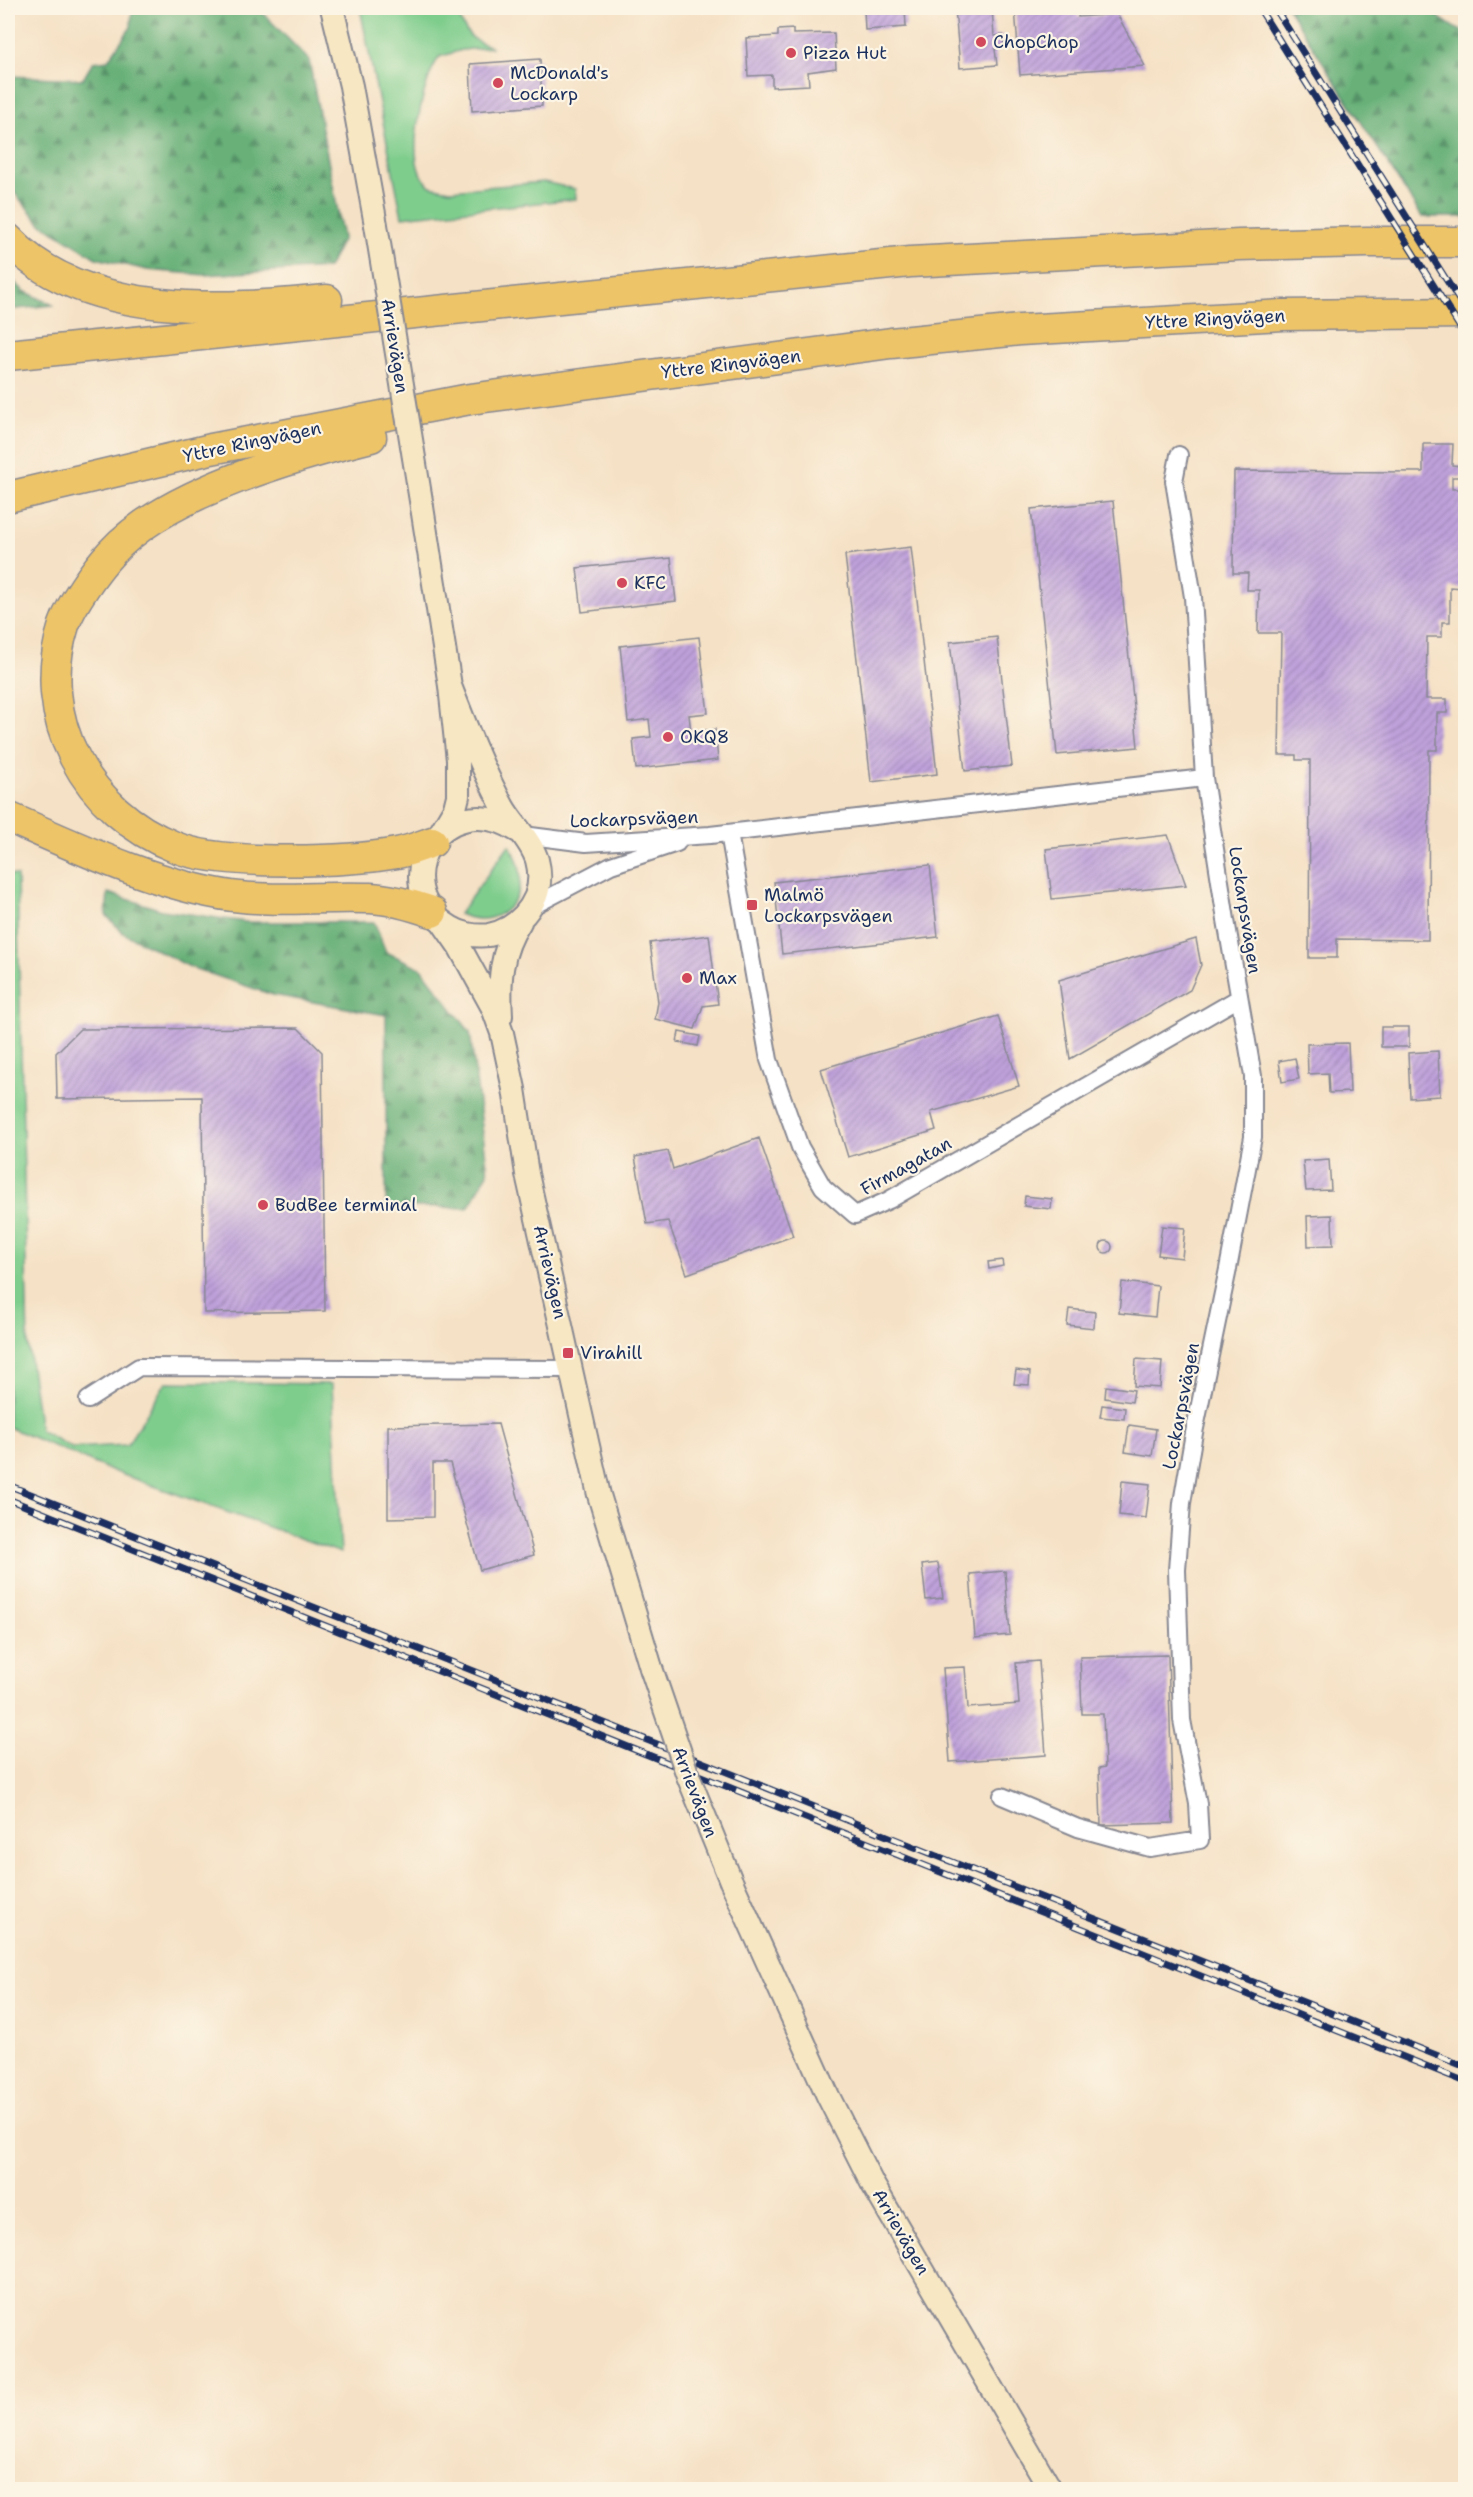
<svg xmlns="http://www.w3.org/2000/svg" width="1473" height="2497" viewBox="0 0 1473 2497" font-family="'Shantell Sans',sans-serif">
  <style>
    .green { fill: #7fcd8d; stroke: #4d7e76; stroke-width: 1.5 }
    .forest { fill: url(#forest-firs); stroke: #41706b; stroke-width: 1.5 }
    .building { fill: url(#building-hatch) }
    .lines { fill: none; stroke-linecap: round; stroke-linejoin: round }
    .street-casing { stroke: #888892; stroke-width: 20 }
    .secondary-casing { stroke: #888892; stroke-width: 26 }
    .highway-casing { stroke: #888892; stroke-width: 33 }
    .street { stroke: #fff; stroke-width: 16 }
    .secondary { stroke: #f8e7c3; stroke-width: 22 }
    .highway { stroke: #eec469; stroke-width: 30 }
    .rail-casing { stroke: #1b2f5e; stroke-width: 7 }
    .rail { stroke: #fcf5e5; stroke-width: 4.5; stroke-dasharray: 14; stroke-linecap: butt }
    .secondary-bridge-casing { stroke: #888892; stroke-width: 26; stroke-linecap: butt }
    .secondary-bridge { stroke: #f8e7c3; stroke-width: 22 }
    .poi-dot { fill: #d1495b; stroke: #fcf5e5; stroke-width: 2 }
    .labels { text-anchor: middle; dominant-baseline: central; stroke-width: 4.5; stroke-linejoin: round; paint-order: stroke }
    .poi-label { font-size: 18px; fill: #1b2f5e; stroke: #fcf5e5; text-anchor: start }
    .street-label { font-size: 18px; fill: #1b2f5e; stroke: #fcf5e5 }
  </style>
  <defs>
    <pattern id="forest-firs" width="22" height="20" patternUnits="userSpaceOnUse" patternTransform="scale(1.5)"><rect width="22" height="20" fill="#67b078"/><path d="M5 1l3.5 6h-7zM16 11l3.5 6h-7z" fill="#549066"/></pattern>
    <pattern id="building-hatch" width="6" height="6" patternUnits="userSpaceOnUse" patternTransform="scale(1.5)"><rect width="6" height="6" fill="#c0a2db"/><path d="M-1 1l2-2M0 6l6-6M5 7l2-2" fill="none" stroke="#9b84b5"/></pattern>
  </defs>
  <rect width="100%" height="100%" fill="#fcf5e5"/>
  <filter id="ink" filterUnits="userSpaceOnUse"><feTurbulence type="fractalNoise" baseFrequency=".0167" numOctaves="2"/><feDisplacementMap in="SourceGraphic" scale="12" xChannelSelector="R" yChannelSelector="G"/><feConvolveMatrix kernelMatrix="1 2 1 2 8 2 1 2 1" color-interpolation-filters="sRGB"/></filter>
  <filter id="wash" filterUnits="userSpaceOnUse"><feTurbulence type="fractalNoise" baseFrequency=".008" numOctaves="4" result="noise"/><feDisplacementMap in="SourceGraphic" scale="24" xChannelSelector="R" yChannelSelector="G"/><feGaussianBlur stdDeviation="1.35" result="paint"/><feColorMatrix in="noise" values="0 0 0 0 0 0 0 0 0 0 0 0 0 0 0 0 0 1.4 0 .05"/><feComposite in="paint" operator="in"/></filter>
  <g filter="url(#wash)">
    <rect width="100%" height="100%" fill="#f5e1c5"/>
    <path class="green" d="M360 8H462L459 16C466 35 473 41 492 47L462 50 439 57C423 81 410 142 419 170 421 176 426 181 430 186L450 190 544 182 575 189 576 199 402 217Z
      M509 845C539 885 506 935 459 914Z
      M8 874 17 876 28 1345 40 1430 72 1448 127 1445 166 1382 332 1384 341 1553 115 1472 8 1427Z"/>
    <path class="forest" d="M132 8H258L309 60 343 238 328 268 204 275 147 270 96 258 40 223 13 191 8 179V76L83 79 93 62 108 60 131 27Z
      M1288 8H1425L1455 28 1465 32V217H1422Z
      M8 276 24 291 53 305 8 310Z
      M108 893 162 910 246 922H374L386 952 421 968 470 1032 488 1173 468 1208 386 1206V1015L273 995 190 967 123 933 106 915Z"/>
    <g id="blocks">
      <path class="building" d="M905 8 906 27 865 30 864 9Z
        M955 8H992L994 36 1003 35 1004 48 995 49 997 65 960 68Z
        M1015 8H1078V17L1117 14 1145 66 1020 75Z
        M793 29V34L834 33 836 68 808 72 809 85 772 87V75L748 76 746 38 778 36V30Z
        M540 59 542 106 472 111 470 64Z
        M1423 444H1453L1452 465 1462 466V477H1452V489H1463L1462 588 1450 587V622H1442V637H1427L1426 699H1447V713H1437V750H1429L1428 940 1337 939V958H1309L1310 760H1296V755H1279L1281 633H1258L1259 590H1247L1248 573H1233L1234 471 1423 472Z
        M1113 501 1138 747 1057 755 1031 509Z
        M911 547 937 774 871 782 845 555Z
        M671 558 676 601 582 612 577 568Z
        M699 637 708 713 689 715 691 732 715 729 718 760 636 769 633 739 651 737 649 719 628 722 620 646Z
        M997 637 1012 766 965 771 950 642Z
        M1168 835 1186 885 1052 899 1046 849Z
        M930 865 938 937 782 954 774 882Z
        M709 935 718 1004 703 1006 695 1029 655 1019 658 1002 650 943Z
        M1196 939 1201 965 1190 990 1070 1059 1059 980Z
        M998 1016 1019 1086 931 1112 936 1130 848 1157 821 1069Z
        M1381 1027H1409V1047H1381Z
        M298 1028 322 1052 325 1311 204 1313 202 1097 57 1099 56 1053 80 1029Z
        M679 1032 700 1036 698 1046 677 1042Z
        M1348 1043 1350 1092 1329 1093 1328 1073 1308 1074 1307 1044Z
        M1438 1051 1440 1096 1410 1098 1408 1053Z
        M1295 1058 1299 1079 1282 1082 1279 1061Z
        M759 1138 793 1236 687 1274 668 1221 647 1224 635 1157 668 1151 673 1169Z
        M1329 1159 1331 1190 1306 1191 1303 1161Z
        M1025 1196 1052 1199 1051 1209 1024 1206Z
        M1332 1215 1333 1245 1308 1246 1307 1216Z
        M1162 1226 1185 1228 1182 1258 1158 1255Z
        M1100 1247a6 6 0 1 1 12 0a6 6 0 1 1-12 0Z
        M1002 1260 1003 1266 989 1269 988 1262Z
        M1122 1282 1158 1286 1155 1317 1119 1313Z
        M1069 1309 1095 1312 1094 1328 1067 1325Z
        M1136 1359 1162 1361 1160 1388 1134 1386Z
        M1016 1370 1030 1372 1029 1385 1014 1384Z
        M1106 1386 1134 1390 1132 1402 1105 1398Z
        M1102 1405 1125 1408 1124 1419 1100 1417Z
        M498 1424 534 1555 480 1570 450 1463H433V1517L388 1518V1426Z
        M1129 1425 1156 1429 1152 1456 1125 1452Z
        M1122 1481 1150 1484 1146 1518 1119 1515Z
        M938 1563 943 1598 926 1600 922 1565Z
        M1005 1571 1010 1635 975 1638 970 1574Z
        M1168 1655 1173 1823 1101 1825 1099 1768 1105 1767 1103 1714H1082L1080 1657Z
        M1039 1661 1046 1755 950 1762 943 1668 965 1667 968 1708 1019 1704 1016 1663Z"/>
    </g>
  </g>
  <g filter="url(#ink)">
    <use href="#blocks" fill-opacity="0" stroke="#888892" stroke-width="1.5"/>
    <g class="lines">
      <defs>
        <path id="street" d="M729 833 769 1060 800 1147 823 1187 855 1215 889 1200 1239 998
          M523 835 586 843 710 835 1204 778
          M531 907 611 865 677 843
          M88 1400 139 1367 572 1369
          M1002 1796 1078 1828 1150 1848 1200 1840 1198 1804 1182 1720 1177 1570 1182 1503 1194 1433 1228 1269 1253 1137V1076L1226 920 1204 778 1193 597 1174 481 1179 455"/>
        <path id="secondary" d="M332 8 351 86 376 225
          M422 507 450 686 458 760V796L455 808 442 830
          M450 686C466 727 482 768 503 807 513 825 531 840 537 860 540 871 540 885 536 896 527 917 511 930 489 935 476 937 461 934 450 927 382 886 441 782 518 831
          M443 923 459 946 493 1008 502 1033 514 1089 527 1174 599 1495 651 1668
          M501 1016C499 981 500 952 520 922
          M731 1881 828 2096 872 2183 1051 2490"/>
        <path id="highway" d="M8 239C84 320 225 310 327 300
          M8 355 910 262 1239 245 1367 242H1466
          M371 437C295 456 165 493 111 553 96 569 71 604 64 625 34 718 86 812 175 847 221 866 346 862 397 853 409 851 421 846 432 842
          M8 497 211 449 470 399 891 343 1020 330 1283 315 1466 313
          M8 817C76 847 158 886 232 896 278 902 324 896 370 898 391 899 412 905 432 912"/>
      </defs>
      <use href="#street" class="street-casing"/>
      <use href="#secondary" class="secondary-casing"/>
      <use href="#highway" class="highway-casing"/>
      <use href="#street" class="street"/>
      <use href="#secondary" class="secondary"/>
      <use href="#highway" class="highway"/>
      <defs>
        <path id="rail" d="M1259 8 1466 337
          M1275 8 1466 311
          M8 1485 1466 2067
          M8 1499 1466 2082"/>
      </defs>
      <use href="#rail" class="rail-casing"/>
      <use href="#rail" class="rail"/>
      <defs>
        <path id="secondary-bridge" d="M376 225 422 507
          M651 1668 688 1776 731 1881"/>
      </defs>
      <use href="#secondary-bridge" class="secondary-bridge-casing"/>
      <use href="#secondary-bridge" class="secondary-bridge"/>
    </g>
  </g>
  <g class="poi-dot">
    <circle cx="981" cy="42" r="6"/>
    <circle cx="791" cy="53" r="6"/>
    <circle cx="498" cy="83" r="6"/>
    <circle cx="622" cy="583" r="6"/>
    <circle cx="668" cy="737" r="6"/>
    <rect x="746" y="899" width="12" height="12" rx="3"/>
    <circle cx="687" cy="978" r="6"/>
    <circle cx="263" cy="1205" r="6"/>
    <rect x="562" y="1347" width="12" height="12" rx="3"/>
  </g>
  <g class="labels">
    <g class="poi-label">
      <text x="993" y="42">ChopChop</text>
      <text x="803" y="53">Pizza Hut</text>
      <text x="510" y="73">McDonald's<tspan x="510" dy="21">Lockarp</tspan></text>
      <text x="634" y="583">KFC</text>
      <text x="680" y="737">OKQ8</text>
      <text x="764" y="895">Malmö<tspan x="764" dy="21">Lockarpsvägen</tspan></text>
      <text x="699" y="978">Max</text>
      <text x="275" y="1205">BudBee terminal</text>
      <text x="580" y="1353">Virahill</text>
    </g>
    <g class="street-label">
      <text transform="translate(1215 319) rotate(-3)">Yttre Ringvägen</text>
      <text transform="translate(395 346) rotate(81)">Arrievägen</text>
      <text transform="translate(731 364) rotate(-7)">Yttre Ringvägen</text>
      <text transform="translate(252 442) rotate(-12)">Yttre Ringvägen</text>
      <text transform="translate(634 819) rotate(-2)">Lockarpsvägen</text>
      <text transform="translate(1245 910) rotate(81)">Lockarpsvägen</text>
      <text transform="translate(906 1166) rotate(-29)">Firmagatan</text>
      <text transform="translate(550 1272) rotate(77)">Arrievägen</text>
      <text transform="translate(1181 1406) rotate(-79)">Lockarpsvägen</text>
      <text transform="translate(695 1792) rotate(69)">Arrievägen</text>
      <text transform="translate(901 2232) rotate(60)">Arrievägen</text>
    </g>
  </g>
  <rect width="1473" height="2497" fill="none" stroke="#fcf5e5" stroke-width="30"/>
</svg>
